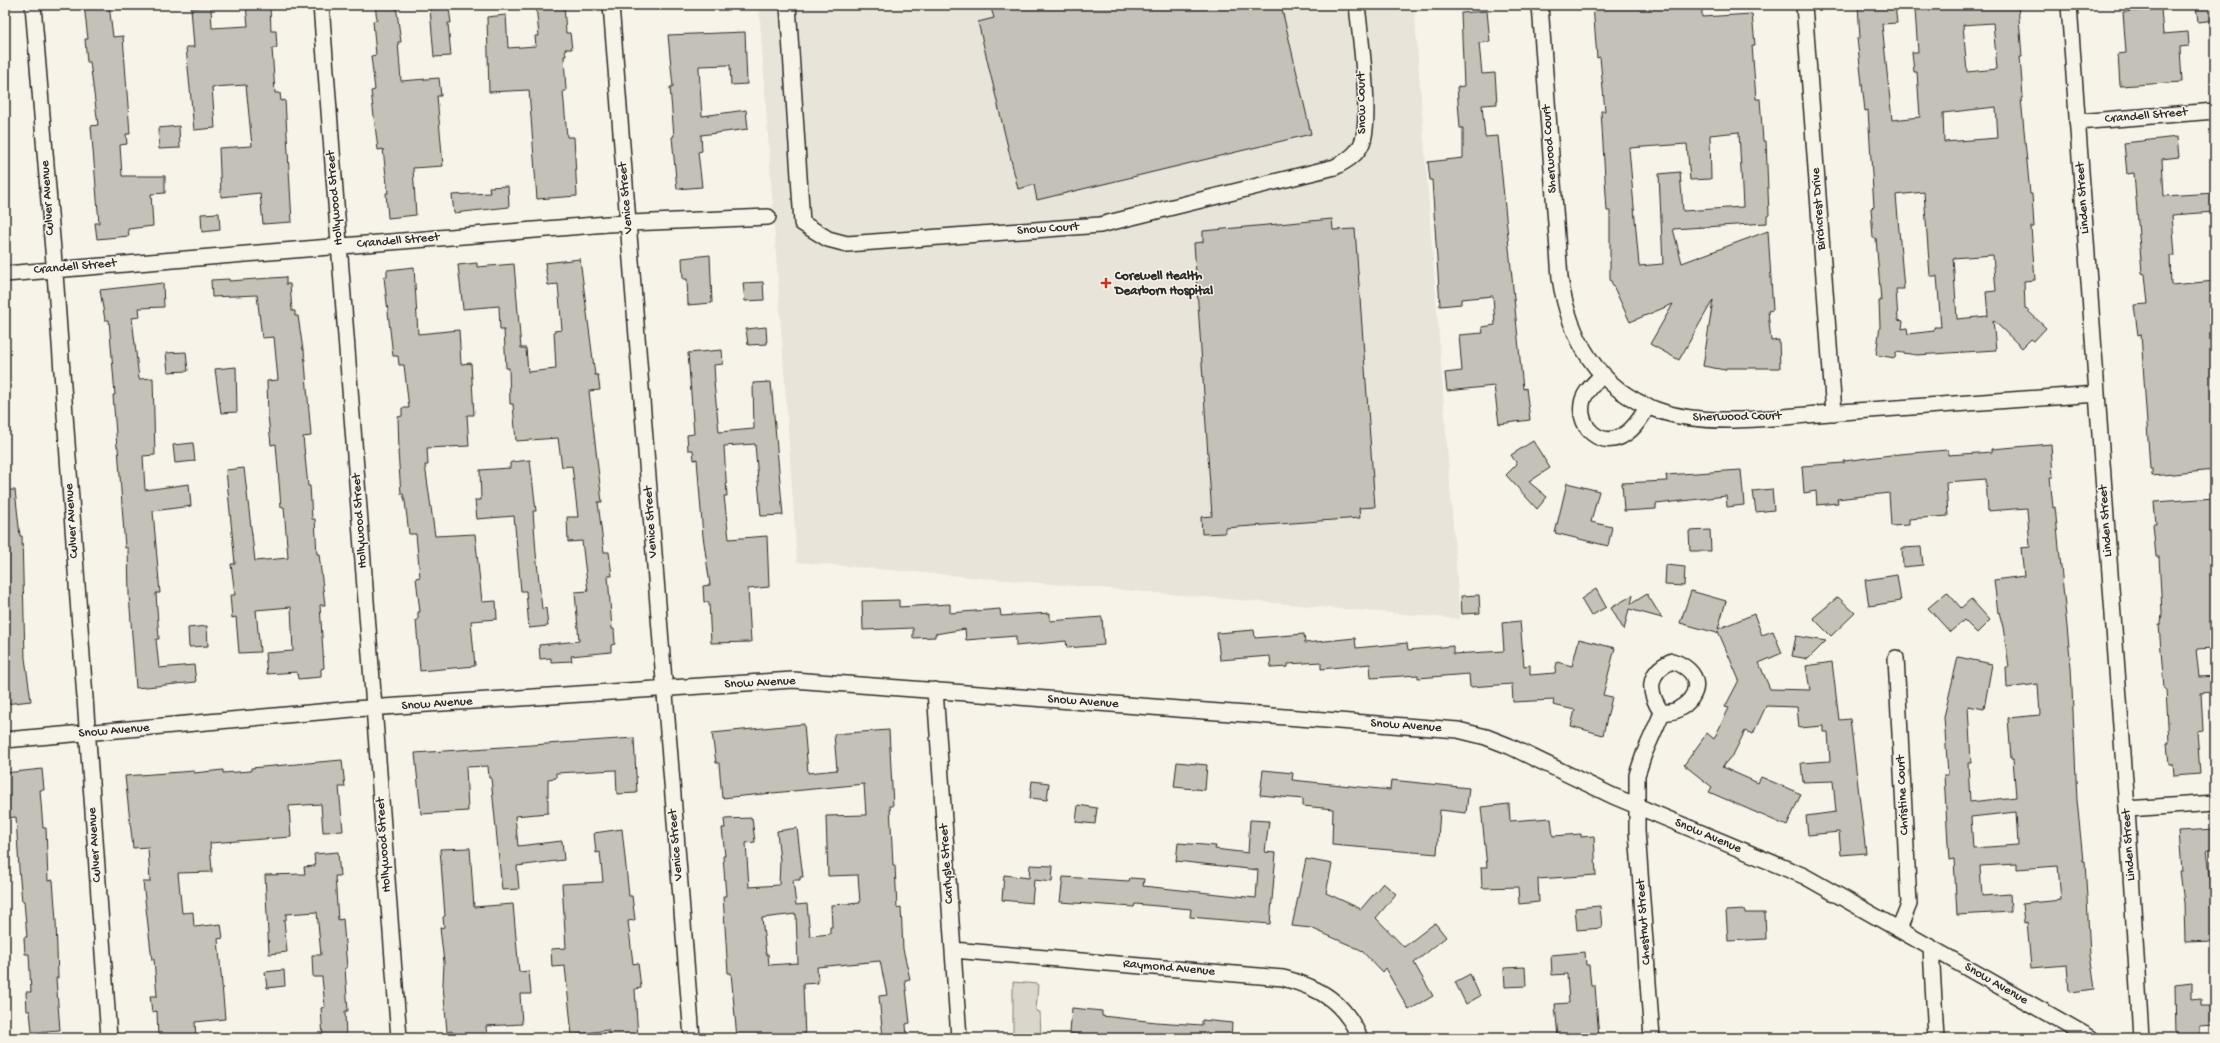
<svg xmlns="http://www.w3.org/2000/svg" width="2220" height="1043" viewBox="0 0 2220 1043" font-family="'Gochi Hand',sans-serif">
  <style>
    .built { fill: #e8e4da }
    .green { fill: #dad6cc; stroke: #82807c }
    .building { fill: #c4c1b9; stroke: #2b2b2b; fill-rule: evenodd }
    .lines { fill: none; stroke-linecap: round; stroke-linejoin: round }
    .street-casing { stroke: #2b2b2b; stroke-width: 18 }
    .street { stroke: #f7f3e8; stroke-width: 15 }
    .poi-dot { fill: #c8321e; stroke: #f7f3e8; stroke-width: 1.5 }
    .labels { text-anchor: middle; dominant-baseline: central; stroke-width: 3; stroke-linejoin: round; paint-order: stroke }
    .street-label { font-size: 13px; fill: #2b2b2b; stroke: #f7f3e8 }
    .poi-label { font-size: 13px; font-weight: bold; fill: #2b2b2b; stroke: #f7f3e8; text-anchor: start }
  </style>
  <rect width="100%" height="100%" fill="#f7f3e8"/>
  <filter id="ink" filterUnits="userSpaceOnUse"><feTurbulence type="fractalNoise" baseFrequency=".025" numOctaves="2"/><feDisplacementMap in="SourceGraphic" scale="8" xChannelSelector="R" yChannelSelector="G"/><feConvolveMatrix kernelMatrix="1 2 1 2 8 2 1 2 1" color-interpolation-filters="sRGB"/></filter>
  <g filter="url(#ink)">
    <path class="built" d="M759 5H1414L1460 619 797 562Z"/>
    <path class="green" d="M1013 982 1038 984 1036 1011 1040 1012 1041 1038H1013Z"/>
    <path class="building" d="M84 5H109L113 37 123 36 130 134H126L127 144 120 145 122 176H165V193L151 194 153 226 128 229 129 236 97 239 95 223H99L91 126 98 125 90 62H87L85 39H88Z
      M246 5H270L271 31H276L277 48H272L275 93H280L281 101 285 100 292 222 263 224 260 193 221 197 219 148 252 146 246 85 212 87 215 128 194 130 186 47H194L191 8 211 7 212 28 248 26Z
      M375 5H396L401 42H398L401 81 439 78 441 96H437L443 166 413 168 416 215 388 218 386 193H388L383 149 378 150 371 91 375 90 371 56 376 55 373 21 377 20Z
      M536 5H564L566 33H570L572 49H565L566 56H564L566 91H563L567 137H574L577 196 537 199 529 90 489 92 487 17 506 15 508 48 536 46 535 36H539Z
      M990 5H1281L1311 134 1037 200 1034 185 1018 189 978 22 994 18Z
      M1593 5H1702V17L1752 14 1755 45H1752L1756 99H1760L1763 141H1766L1769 215 1767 216V223L1673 229 1682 263 1768 231 1773 310 1768 311 1771 341 1779 340 1780 368H1726L1725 370 1703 366 1713 300 1679 360 1650 344 1673 304 1630 322 1610 279V211H1607L1601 111H1605L1600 57 1597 58ZM1739 132 1743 207 1683 211 1680 172 1659 174 1663 264 1639 266 1629 148 1687 144 1690 180 1711 179 1710 135Z
      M1858 5H1895L1897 23 1882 24 1892 120 1920 117 1917 72H1914L1912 52H1918L1915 10 1966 5H2018L2022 57H2020L2023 97 2021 98 2030 194H2032L2034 227H2031L2035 280 2024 281 2025 308 2046 328 2034 341 2031 339 2022 348 1993 320 1996 350 1917 355 1896 352 1895 358 1876 355 1880 326 1879 301H1881L1876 238H1873L1871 208 1874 207 1868 110 1865 111 1857 38H1860ZM1993 23 1997 69 1967 72 1963 25ZM1996 107 1998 138 1944 142 1943 113ZM1924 192 1930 276H1937L1941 327H1934V331L1908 334 1907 328 1902 329 1903 321 1898 320 1896 289H1904L1896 195ZM1993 255 1996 291 1986 292 1988 316 1957 319 1953 258Z
      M2196 5H2215V20L2198 22Z
      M449 8 451 23H448L451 56 434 57 430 9Z
      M2161 9 2163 34 2188 32 2189 46 2180 47 2182 82 2120 86 2118 54 2126 53 2123 12Z
      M1487 11 1490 42 1479 43 1482 74 1495 73 1497 104 1482 105 1485 137 1498 136 1523 389 1526 388 1530 420 1499 424 1494 386 1447 391 1445 373 1462 371 1459 335 1483 333 1482 327 1495 325 1493 296 1461 299V304L1440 306 1432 180H1430L1428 162 1463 158V128H1460L1457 87 1464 86 1461 13Z
      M745 32 747 84 731 85 730 65 699 66V69L702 116 746 110 748 129 701 135 702 151 698 152 702 187 677 189 672 137 674 136 670 87H673L668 35Z
      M179 126 180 148 159 149 158 128Z
      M2177 137 2179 157 2162 159 2164 196 2215 193V212L2172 215 2175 256H2170L2171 285 2215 281V345H2211L2215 403V470L2152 476V469H2150L2141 334 2138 335 2134 305 2148 304 2145 274 2142 273 2134 173 2127 174 2124 143Z
      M508 186 509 207 454 213 452 195 490 193 489 187Z
      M219 213 220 230 202 232 201 214Z
      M1332 219 1333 230 1355 229 1375 507 1359 508 1360 518 1225 528V533L1202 534 1201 517 1212 516 1194 243 1203 242V231Z
      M710 255 712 303 688 305 687 279H683L682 258Z
      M580 259 595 375H598L600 390 589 391 602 502H598L604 552H609L612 576H608L612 629H614L615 644 611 645V652L571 656 572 661 551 662V658L540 659 539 645 579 641 575 592 588 591 582 541 568 542 567 517H578L572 466 562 467 558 438 516 441 513 404H510L509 368H506L504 330H500L499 306 463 309 458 265 477 263V267L514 264 521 348H526L528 372 556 369 554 331 562 330 558 284 548 285 545 263Z
      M414 267 418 334 459 330 461 364 471 363 474 415H467L469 446 427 448 428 465H425L435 536 475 534 482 602 496 601 497 619 471 621 475 666 420 671 416 620H418V612H420L416 578 420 577 416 534H409L405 501 403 494H401L398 451H399L398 417 402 416V408H409L404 365H399L398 356H393L384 277H387V270Z
      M286 277V284H290L292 311H295V316H298L303 350H304L311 436 303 437 308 486H310L312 519H315L317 554H319L325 605H320L324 668 321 669V677L298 679 297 672 267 674 265 653 293 651 291 607 256 610 260 652 239 653 236 617 232 618 230 595H235L231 564H235L226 470 244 468 255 561 288 558 284 507H281L276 444 271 445 268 415 267 381 278 380 274 337 262 338 257 295 212 297 211 280 229 279V281Z
      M763 282 764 300 745 301 743 283Z
      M163 283 164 307 139 308 140 317 132 318 139 379 153 378 155 455 143 456 145 490 189 484 191 506 153 511 160 593H156L159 639H156L159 668 194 665 196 682 136 688 129 595 128 548H125L118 447H117L113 395H115L109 320H105L100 290Z
      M766 327 767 344 748 345 746 329Z
      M722 350 723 364 714 365 715 382H714L719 432 754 429 753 383 771 382 783 515 761 516 755 444 724 446 727 496H724L729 539 767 536 769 587 748 589 751 642 711 643 709 602H704L703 586 710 585 703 536 697 459 694 460 693 450H688L687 435 694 434 688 353Z
      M186 352 188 371 168 372 166 353Z
      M236 367 237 412 221 413 215 369Z
      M1533 441 1550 468 1529 482 1547 497 1537 509 1506 475 1517 464 1511 455Z
      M193 443 195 461 175 463 173 445Z
      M2051 444 2053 477H2050L2053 508 2055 507 2071 667 2077 800 2083 861H2085L2090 955 2095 989 2069 992 2067 965 2031 968 2027 922 2024 923 2022 904 2061 900 2058 866 2017 869V864L1980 866 1982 896 2010 894 2011 912 1957 915 1954 859 1949 860 1944 775H1948L1944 717 1958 657 1992 664 1984 709 1968 706 1971 763H1968L1970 802 2016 797 2013 759H2011L2008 718 2040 715 2038 684 2007 688 2006 667H2009L2003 627 1999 612 1998 613 1994 580 2024 576 2021 548 2030 547 2027 508 1988 511 1986 479 1946 482 1948 516 1909 519V525L1891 526 1889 493 1837 499 1838 503 1817 505 1816 491 1804 493 1802 466 1844 463V461L1899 454 1948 450V455L1992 452V449ZM2016 812 2018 845 1973 848 1971 817Z
      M530 460 536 511H533L536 553 542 609 546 608 548 626 529 628 526 591H521L514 516 477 519 475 500H481L480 470 510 468V463L512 462Z
      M1741 470 1744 505 1727 507 1726 496 1656 504V509L1624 511 1622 483 1667 481 1666 475Z
      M1567 483 1599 491 1591 522 1612 527 1608 546 1555 533Z
      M1772 489 1774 510 1756 512 1753 491Z
      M5 490H15L20 536H22L25 658 31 701 5 704Z
      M2215 498V648L2196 649 2199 677 2215 676V692L2201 693 2203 730 2197 731 2200 774 2174 776 2173 764H2169L2167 744 2169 743 2166 689H2164L2159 625H2161L2162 612 2159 557H2156L2153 524H2156L2154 502Z
      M1710 530 1711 551H1690L1689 531Z
      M1921 547 1923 565 1903 567 1902 548Z
      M1666 565 1685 567 1684 586 1665 585Z
      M1897 575 1901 601 1869 606 1865 580Z
      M1596 589 1606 607 1591 616 1581 599Z
      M1691 591 1726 601 1718 629 1754 614 1762 635 1773 631 1782 653 1759 663 1770 689 1810 690 1806 666 1832 662 1839 720 1850 719 1866 853 1841 855 1839 832 1808 835 1806 816 1836 812 1833 781 1803 782 1801 763 1830 761 1828 732H1823V726L1799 728 1797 707 1766 706 1753 734 1745 731 1734 753 1722 767 1758 783 1761 777 1801 794 1787 826 1709 792 1712 787 1684 765 1707 733 1714 739 1729 708 1725 707 1739 680 1718 631 1717 633 1680 623Z
      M1947 592 1961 608 1971 599 1990 620 1977 633 1964 620 1950 632 1928 608Z
      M1647 594 1662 618 1629 609 1624 630 1611 608 1633 595 1631 604Z
      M1479 595 1480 613 1462 614 1461 596Z
      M1838 597 1855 613 1831 636 1813 618Z
      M899 600V607L950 604V613L1000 609 1001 616 1050 613V621L1102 617 1104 645 1067 648 1066 641 1016 646V636L966 640 965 629 935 634V637L913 638V628L863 630 862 601Z
      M1520 621 1524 666 1530 665V675L1555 673 1557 662 1572 666 1579 639 1615 648 1603 695 1612 697 1603 735 1571 726 1575 710 1553 705 1554 700 1513 702 1512 684 1470 687 1469 674 1418 678V675L1371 678 1370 664 1321 669V662L1288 664V667L1271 668 1270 656 1220 660 1217 633 1254 630 1255 638 1304 634 1305 643 1355 638 1356 648 1407 643 1408 650 1453 646V654L1504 651 1502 623Z
      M207 626 208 646 189 647 188 628Z
      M1796 636 1826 641 1808 659 1792 656Z
      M804 724 808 773 837 770 834 734 889 730 893 806H890L893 865H895L897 908 901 907 903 949 910 979 905 980 910 1023 906 1024 907 1038H883L879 996 887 995 880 961 817 967 818 983 803 984 805 1038H737L731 973H728L723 896H726L723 856H725L722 828H725L724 819 752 818 755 842 746 843 749 887 779 885 780 861 777 831 797 828 803 877H800V880H793L796 905 807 904 810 936 830 934V927H832L831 905 860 903 858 875 828 876 826 816 866 815 864 784 722 798 719 763H716L712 733ZM796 914 798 963 769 965 768 954H766L762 918Z
      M634 738 637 793 617 794 616 770 556 773V778L548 779V813L515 816 518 846 562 841 564 860 517 866 519 889 502 890 491 778H489L488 766 466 767 468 811 421 814 415 753Z
      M342 760 345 787H339L343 831 323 832 321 804 289 806 291 837 210 843 212 872 178 873 182 913 193 912 194 927 221 924 223 938 218 939 225 1019 195 1022 196 1038H158L157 1011 152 1012 150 996H157L154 959 152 960 143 882H150L148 847 133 848 125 776 194 771V773L223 770V773L251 771V768Z
      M1177 762 1207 765 1205 790 1174 787Z
      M42 769 44 790H40L43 828H46L48 881 53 880 56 921 58 978H56L60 1030 32 1032 30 1011H27L26 992H31L29 954H25L24 937H27L24 901H22L19 869 16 817 5 818V773Z
      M1263 770 1293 773 1292 780 1390 790 1391 780 1469 788 1466 813 1440 810 1437 854 1332 845 1333 809 1303 806V799L1260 795Z
      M1032 781 1049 783 1047 800 1030 798Z
      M1509 804 1510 821 1551 818 1553 836 1581 834V837L1594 836 1596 875 1538 879 1539 902 1519 904 1518 887 1482 888 1481 867H1487L1481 807Z
      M1078 805 1097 808 1095 824 1076 822Z
      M1250 820 1269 821 1265 852 1276 853 1270 924 1190 917 1191 909 1135 904 1134 907 1060 902 1063 877 1129 881 1130 878 1144 879 1143 886 1256 898 1258 870 1176 861 1178 843 1216 846 1215 849 1248 853Z
      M622 829 629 896H632L635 920 628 921 633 964 638 963 641 988 635 989 638 1038H609L608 1030 572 1035 565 966 552 967 551 949 566 948 562 884 603 882 600 852 596 853 594 833Z
      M2215 829V849H2207L2214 910 2215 941 2185 942 2184 903 2180 871H2182L2179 831Z
      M470 848 474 907 513 904 519 972 529 971 531 994H520L522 1024 486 1026 487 1038H452V1031L447 1032 443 985 444 962 440 928 444 927 443 917 445 916 440 849Z
      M338 852 340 876H335L338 920 343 919 347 968H345L348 1011H345L346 1038H323L321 1008 325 1007 322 977H313L312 955H321L317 912 286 914V920H284L287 952 269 954 265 875 305 874 304 867 315 866 314 854Z
      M1306 859 1332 864 1326 893 1361 909 1383 883 1396 894 1376 918 1404 947 1435 923 1446 937 1414 963 1433 996 1409 1010 1385 968 1382 972 1361 950 1311 928 1292 926Z
      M1030 865 1053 866 1052 882 1034 880 1032 903 1002 900 1004 875 1029 878Z
      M1600 906 1602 928 1577 930 1575 908Z
      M1745 910V913H1765L1766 939 1728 941 1726 911Z
      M1585 952 1586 965H1589L1591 986H1595L1599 1038H1558L1555 1004 1569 1003 1567 974 1552 975 1551 955Z
      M1525 967 1526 986 1505 987 1504 968Z
      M284 970 285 986 267 988 265 972Z
      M1470 974 1480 996 1466 1004 1455 982Z
      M2192 983V1000L2201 999V1006H2215V1025L2200 1026V1036H2176L2175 985Z
      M1072 1008 1102 1011V1016L1156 1022 1202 1025V1020L1232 1023 1231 1038H1111L1070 1033Z"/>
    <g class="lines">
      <defs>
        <path id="street" d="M33 5 56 287 109 1038
          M321 5 399 1038
          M611 5 692 1038
          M788 5 802 223 828 239 847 244 1100 225 1335 167C1346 161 1357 155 1362 143 1372 119 1360 35 1357 5
          M1540 5 1560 278C1569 337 1597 389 1657 410 1709 429 1785 416 1841 412 1926 406 2011 400 2097 394
          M1804 5 1834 413
          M2069 5 2127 809 2141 1038
          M2077 122 2215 111
          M5 274 607 224 768 217
          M1603 374C1596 382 1583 392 1582 404 1578 428 1602 450 1625 434 1635 428 1642 416 1648 406
          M1896 658 1909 904 1899 929
          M1672 661C1701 670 1704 695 1677 710 1673 712 1667 712 1662 713 1647 692 1647 672 1672 661Z
          M935 690 959 1038
          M5 740 353 709 793 680 1458 730 1486 737 1509 746 1613 796 1804 876 2091 1038
          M2127 809 2215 803
          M1931 948 1936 1038
          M953 950 1283 978C1321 988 1344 1002 1360 1038
          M1652 1038 1637 831V775L1644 754 1662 713"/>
      </defs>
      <use href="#street" class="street-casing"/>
      <use href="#street" class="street"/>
    </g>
  </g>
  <path class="poi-dot" d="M1104 277h4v4h4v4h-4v4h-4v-4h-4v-4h4z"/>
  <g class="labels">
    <g class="street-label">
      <text transform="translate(1362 103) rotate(-91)">Snow Court</text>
      <text transform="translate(2146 116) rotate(-5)">Crandell Street</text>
      <text transform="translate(1550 149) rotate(-94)">Sherwood Court</text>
      <text transform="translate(48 198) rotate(-94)">Culver Avenue</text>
      <text transform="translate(335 198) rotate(-95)">Hollywood Street</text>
      <text transform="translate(626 198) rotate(-95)">Venice Street</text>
      <text transform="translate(2083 198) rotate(-94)">Linden Street</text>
      <text transform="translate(1819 209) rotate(-94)">Birchcrest Drive</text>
      <text transform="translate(1048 229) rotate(-4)">Snow Court</text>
      <text transform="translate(398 241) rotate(-5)">Crandell Street</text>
      <text transform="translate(75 267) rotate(-5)">Crandell Street</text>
      <text transform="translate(1737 417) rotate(-1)">Sherwood Court</text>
      <text transform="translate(72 521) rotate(-94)">Culver Avenue</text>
      <text transform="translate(360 521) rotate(-94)">Hollywood Street</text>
      <text transform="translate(2106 521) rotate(-94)">Linden Street</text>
      <text transform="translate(651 522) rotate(-94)">Venice Street</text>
      <text transform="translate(760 683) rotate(-3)">Snow Avenue</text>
      <text transform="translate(1083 702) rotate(4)">Snow Avenue</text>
      <text transform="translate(437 704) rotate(-4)">Snow Avenue</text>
      <text transform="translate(1406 726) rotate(4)">Snow Avenue</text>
      <text transform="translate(114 731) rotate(-5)">Snow Avenue</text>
      <text transform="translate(1903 795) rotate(-93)">Christine Court</text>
      <text transform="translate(1708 836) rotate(23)">Snow Avenue</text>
      <text transform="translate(95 845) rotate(-94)">Culver Avenue</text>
      <text transform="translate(384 845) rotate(-94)">Hollywood Street</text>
      <text transform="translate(676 845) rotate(-95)">Venice Street</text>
      <text transform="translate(2129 845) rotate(-94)">Linden Street</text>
      <text transform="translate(947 864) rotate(-94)">Carlysle Street</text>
      <text transform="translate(1644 922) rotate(-94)">Chestnut Street</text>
      <text transform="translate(1169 968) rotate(5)">Raymond Avenue</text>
      <text transform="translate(1996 984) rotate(30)">Snow Avenue</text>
    </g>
    <g class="poi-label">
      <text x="1115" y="276">Corewell Health<tspan x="1115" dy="15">Dearborn Hospital</tspan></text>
    </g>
  </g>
  <rect width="2220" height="1043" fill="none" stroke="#f7f3e8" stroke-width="20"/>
  <rect x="10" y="10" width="2200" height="1023" fill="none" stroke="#2b2b2b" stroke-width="1.5" filter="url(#ink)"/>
</svg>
